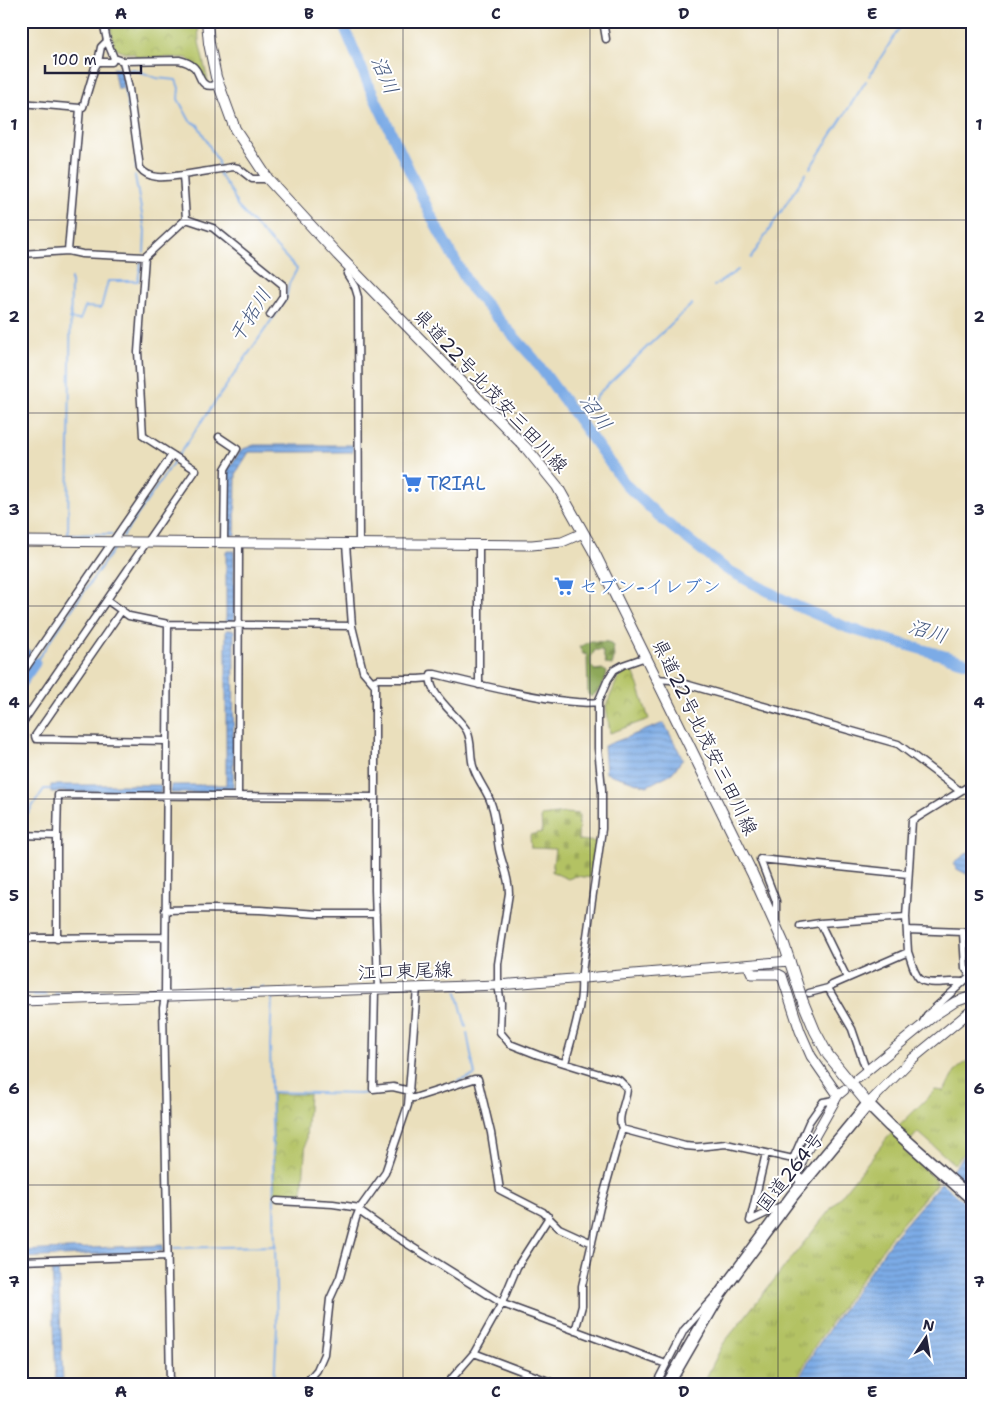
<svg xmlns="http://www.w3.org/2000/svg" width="993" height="1405" viewBox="0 0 993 1405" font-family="'Shantell Sans','Klee One',sans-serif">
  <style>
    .grass { fill: url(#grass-tufts); stroke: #6a7250 }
    .forest { fill: url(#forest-firs); stroke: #58654a }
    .cemetery { fill: url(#cemetery-stones); stroke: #6a7250 }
    .park { fill: url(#park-crowns); stroke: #6a7250 }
    .water { fill: url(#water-rules); stroke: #4f6690 }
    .pier { fill: #eadfbc }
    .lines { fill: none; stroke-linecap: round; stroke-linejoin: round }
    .stream { stroke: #7cabe6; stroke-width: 2 }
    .river { stroke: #7cabe6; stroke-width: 11 }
    .street-casing { stroke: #403e4e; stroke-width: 9 }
    .secondary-casing { stroke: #403e4e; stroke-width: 11 }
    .primary-casing { stroke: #403e4e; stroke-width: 12 }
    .highway-casing { stroke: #403e4e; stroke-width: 14 }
    .street { stroke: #fff; stroke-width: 6 }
    .secondary { stroke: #fff; stroke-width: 9 }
    .primary { stroke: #fff; stroke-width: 10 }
    .highway { stroke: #fff; stroke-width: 11 }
    .grid { fill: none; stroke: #22223b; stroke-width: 1; stroke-opacity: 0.55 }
    .labels { text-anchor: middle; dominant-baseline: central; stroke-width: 4; stroke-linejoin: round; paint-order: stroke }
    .street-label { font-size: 19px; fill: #22223b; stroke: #fff }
    .shop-label { font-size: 19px; fill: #366cbe; stroke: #fff; text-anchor: start }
    .water-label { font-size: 20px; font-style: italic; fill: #46597f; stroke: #fff }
    .neatline { fill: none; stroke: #22223b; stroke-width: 2 }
    .grid-label { font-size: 16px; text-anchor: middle; font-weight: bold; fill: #22223b }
  </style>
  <defs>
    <pattern id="grass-tufts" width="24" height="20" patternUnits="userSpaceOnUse" patternTransform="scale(1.25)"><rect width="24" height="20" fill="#b3c264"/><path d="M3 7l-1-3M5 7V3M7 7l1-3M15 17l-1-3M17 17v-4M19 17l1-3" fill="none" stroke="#9aa658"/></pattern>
    <pattern id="forest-firs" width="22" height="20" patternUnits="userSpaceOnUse" patternTransform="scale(1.25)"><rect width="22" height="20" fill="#8ea85a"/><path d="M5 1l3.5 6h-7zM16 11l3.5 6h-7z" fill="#74884c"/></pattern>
    <pattern id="cemetery-stones" width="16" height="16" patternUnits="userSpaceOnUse" patternTransform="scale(1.25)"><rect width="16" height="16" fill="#b3c264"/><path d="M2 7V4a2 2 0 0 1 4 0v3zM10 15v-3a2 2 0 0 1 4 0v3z" fill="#9aa658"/></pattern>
    <pattern id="park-crowns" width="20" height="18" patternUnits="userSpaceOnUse" patternTransform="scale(1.25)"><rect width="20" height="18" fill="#b3c264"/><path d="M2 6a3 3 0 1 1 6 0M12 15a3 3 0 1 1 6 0" fill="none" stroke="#9aa658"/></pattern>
    <pattern id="water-rules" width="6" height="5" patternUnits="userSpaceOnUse" patternTransform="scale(1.25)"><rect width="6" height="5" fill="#7cabe6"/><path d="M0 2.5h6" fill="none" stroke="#658bbc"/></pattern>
  </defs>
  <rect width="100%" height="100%" fill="#fff"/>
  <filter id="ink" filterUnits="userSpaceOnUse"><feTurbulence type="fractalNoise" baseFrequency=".02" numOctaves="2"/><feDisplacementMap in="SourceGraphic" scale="10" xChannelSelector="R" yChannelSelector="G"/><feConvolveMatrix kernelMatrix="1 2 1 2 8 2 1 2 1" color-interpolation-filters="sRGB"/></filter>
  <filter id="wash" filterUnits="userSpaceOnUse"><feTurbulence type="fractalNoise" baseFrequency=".0096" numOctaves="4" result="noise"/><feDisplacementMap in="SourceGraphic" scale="20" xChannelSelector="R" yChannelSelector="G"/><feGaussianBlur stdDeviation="1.12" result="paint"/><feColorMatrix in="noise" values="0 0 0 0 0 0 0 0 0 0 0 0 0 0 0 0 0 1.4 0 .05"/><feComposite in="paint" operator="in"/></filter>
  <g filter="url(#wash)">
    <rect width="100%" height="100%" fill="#eadfbc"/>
    <path class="grass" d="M972 1057V1145L954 1164 918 1132 903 1149 938 1182 892 1235 814 1347 794 1384H703L723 1344 888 1137 935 1090 944 1091 955 1071Z"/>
    <path class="forest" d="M591 641 608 642 613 646 614 658 612 665 606 664 602 650H595L591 657V666L595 670 602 669 607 672C605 682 600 691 591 697L588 694 587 655 583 654 579 647Z"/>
    <path class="cemetery" d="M565 813 579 814 578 840 598 842 593 878 576 876 568 879 552 872 555 849 531 848 530 835 542 832 541 816Z"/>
    <path class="park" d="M110 21H198L199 42 208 81H205L199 69 187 58 136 57 134 53C109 53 114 42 110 21Z
      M627 670 634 673 649 719 610 733 606 706 618 678Z
      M272 1094H309L302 1199 275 1198Z"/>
    <path class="water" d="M113 68 121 69 124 88H117Z
      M254 445H353V452H249L236 473 235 535H227L228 470 241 450Z
      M226 551H234V621H226Z
      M226 630H234L233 793H171V785H226Z
      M21 650H30V657L23 665H21Z
      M664 723 683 759 672 773 647 786 606 773 604 746Z
      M51 785H161V793L51 792Z
      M972 849V877L957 869 953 864Z
      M972 1147V1384H796L816 1348 894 1237Z
      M163 1245V1251L21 1258V1251Z
      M52 1264H58L63 1384H56Z"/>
    <path class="pier" d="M947 1172 972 1194V1209L939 1180Z"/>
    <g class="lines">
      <path class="stream" d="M127 71 133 69 156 78 176 80 179 88 178 99 190 121 198 125 218 162 220 175 233 194 237 206 297 269 289 284 286 299 178 456
        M869 76 904 21
        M124 88 129 111
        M136 161V169
        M810 168 866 81
        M135 176 145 231 144 252
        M751 258 806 173
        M71 278 68 535 112 534
        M714 286 738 270
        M70 319 80 320 85 307 101 308 108 281H138L141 262
        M575 416 593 402 599 393 692 304
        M123 536 175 460
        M35 663 114 548
        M21 809 28 813 44 789H51
        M244 988H255
        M260 988 264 987
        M210 989H227
        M232 989 238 988
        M199 990 203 989
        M171 991 189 990
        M131 992 149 991
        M457 992 466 1027
        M55 994 122 992
        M21 995H47
        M272 997 270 1045 277 1327 274 1384
        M456 1082 475 1075 467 1033
        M273 1092 359 1094 375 1092
        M172 1248 276 1246"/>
      <path class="river" d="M342 21 369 86 437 228 470 287 534 359 626 485 663 520 726 569 792 604 848 628 972 664
        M21 683 35 663"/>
    </g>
  </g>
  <g filter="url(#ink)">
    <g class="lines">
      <defs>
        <path id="street" d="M103 21 107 41 114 58 123 61 179 60C204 66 195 79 206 85 209 87 215 85 219 85
          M603 21 606 39
          M123 61 129 89 140 168C150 181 168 177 183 175
          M98 62 101 47 107 41
          M21 103 80 108
          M186 219 213 228 283 285V296L270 315
          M68 251 80 108 83 107 95 67 98 62H112L114 58
          M21 254 68 251 82 254 145 257
          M351 267 347 274 355 287 358 297 359 544
          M219 437 237 449 225 469 224 543
          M346 544 352 626 363 671 375 685V890L378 989
          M107 600 129 616 168 624 352 626
          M122 610 35 736 36 739 167 741
          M168 624 165 996 163 1008 170 1384
          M21 675 172 455
          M656 679 671 680 898 744 960 791
          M373 681 378 679H418L430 678
          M479 685V544
          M21 725 196 470 143 436 138 352 145 257 186 219 183 175 233 167 238 168 252 179H268
          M238 796 239 543
          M21 835 57 836 58 795 375 797
          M165 910 214 909 260 910 319 914H376
          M776 922V901L760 859 908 874
          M820 923 847 978
          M800 926 820 923 906 917
          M907 930 963 932 965 968 970 975
          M21 938 165 937
          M57 939V836
          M908 952C911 959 913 972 919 978 926 987 951 980 962 982
          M828 988 852 1029 866 1070
          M375 989 373 1089 393 1087 410 1091
          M809 993 828 988 832 985 908 952 906 917 912 821 972 784
          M922 1024 927 1015 972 974
          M565 1063C572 1037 583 1006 581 979L602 829V789L598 748V702L608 679 614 670 623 665 646 657
          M409 1098H414L474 1079H478L491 1133 500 1190 543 1212 559 1228 592 1243
          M622 1129 685 1146 697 1147 726 1144 793 1159 809 1122 823 1102 835 1100
          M277 1201 333 1204 360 1208
          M359 1211 393 1235 503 1304 666 1364
          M750 1221 766 1153
          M750 1221 783 1205
          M21 1261 168 1256
          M575 1331 582 1306V1286L600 1207 622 1129C616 1117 627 1101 627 1088L619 1080 538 1055 510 1044 500 1032 501 1003 498 985V964L509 893C509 877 502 864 499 849 496 833 497 819 491 803 487 791 478 781 474 769 469 757 473 743 467 731 459 716 426 694 431 674H435C471 683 508 692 545 698 562 701 580 704 598 702
          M474 1353 502 1303 517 1267 549 1217
          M305 1384 317 1370 324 1354 330 1299 340 1277 356 1218 360 1208 385 1173 408 1105 417 987
          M447 1384 474 1353 556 1384
          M656 1384 684 1330 713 1298"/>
        <path id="secondary" d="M21 541 532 545 562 542 583 533
          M748 965 752 974H778L782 976 800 1031 811 1056 838 1095
          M21 1001 498 985 790 961
          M858 1078 935 1015 955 1002 972 996
          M868 1104 911 1060 972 1010
          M802 1183 797 1174 804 1155 838 1095 844 1090"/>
        <path id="primary" d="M207 21 209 43 216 77 235 129 268 179 338 255 527 449 557 486 593 550 752 873 784 944 803 1002 815 1031 828 1055 868 1104"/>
        <path id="highway" d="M668 1384 720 1294 793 1195 868 1104 890 1126 972 1199"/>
      </defs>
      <use href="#street" class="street-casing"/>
      <use href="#secondary" class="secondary-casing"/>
      <use href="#primary" class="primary-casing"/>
      <use href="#highway" class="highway-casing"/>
      <use href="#street" class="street"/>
      <use href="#secondary" class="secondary"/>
      <use href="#primary" class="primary"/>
      <use href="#highway" class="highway"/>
    </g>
  </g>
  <path class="grid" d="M215 21V1384M403 21V1384M590 21V1384M778 21V1384M21 220H972M21 413H972M21 606H972M21 799H972M21 992H972M21 1185H972"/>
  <defs>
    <symbol id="supermarket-bare" viewBox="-9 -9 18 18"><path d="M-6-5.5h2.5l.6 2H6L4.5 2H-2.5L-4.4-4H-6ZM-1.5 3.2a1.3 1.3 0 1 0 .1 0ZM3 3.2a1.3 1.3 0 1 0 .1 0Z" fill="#3f7fe0" stroke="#fff" stroke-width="2.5" paint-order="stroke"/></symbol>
  </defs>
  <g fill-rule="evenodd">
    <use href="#supermarket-bare" x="398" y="469" width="28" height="28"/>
    <use href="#supermarket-bare" x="550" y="572" width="28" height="28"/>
  </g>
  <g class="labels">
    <g class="street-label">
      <text transform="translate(491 391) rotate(47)">県道22号北茂安三田川線</text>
      <text transform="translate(705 737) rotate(64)">県道22号北茂安三田川線</text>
      <text transform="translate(405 971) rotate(-2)">江口東尾線</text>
      <text transform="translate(790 1172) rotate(-52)">国道264号</text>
    </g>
    <g class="shop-label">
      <text x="427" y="483">TRIAL</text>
      <text x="579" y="586">セブン-イレブン</text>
    </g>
    <g class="water-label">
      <text transform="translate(385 75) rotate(66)">沼川</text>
      <text transform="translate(250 315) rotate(-58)">干拓川</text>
      <text transform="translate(596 412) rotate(54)">沼川</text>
      <text transform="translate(928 631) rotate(16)">沼川</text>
    </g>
  </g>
  <rect width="993" height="1405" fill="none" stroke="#fff" stroke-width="55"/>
  <g transform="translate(926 1338) rotate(12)" stroke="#ffffff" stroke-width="4" paint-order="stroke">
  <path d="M0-4L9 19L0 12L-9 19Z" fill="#22223b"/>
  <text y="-8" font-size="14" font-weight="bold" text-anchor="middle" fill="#22223b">N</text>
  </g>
  <path d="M45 65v8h96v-8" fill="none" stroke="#22223b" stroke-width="2.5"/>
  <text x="52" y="65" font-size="15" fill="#22223b" stroke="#ffffff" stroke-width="4" paint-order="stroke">100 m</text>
  <rect x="28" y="28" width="938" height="1350" class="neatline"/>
  <g class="grid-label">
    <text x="121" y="19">A</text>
    <text x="309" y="19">B</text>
    <text x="496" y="19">C</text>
    <text x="684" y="19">D</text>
    <text x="872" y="19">E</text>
    <text x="14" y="130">1</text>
    <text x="979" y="130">1</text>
    <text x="14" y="322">2</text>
    <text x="979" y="322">2</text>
    <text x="14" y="515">3</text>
    <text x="979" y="515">3</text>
    <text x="14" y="708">4</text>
    <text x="979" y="708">4</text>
    <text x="14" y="901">5</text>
    <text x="979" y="901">5</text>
    <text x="14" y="1094">6</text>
    <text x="979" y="1094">6</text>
    <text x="14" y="1287">7</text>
    <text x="979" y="1287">7</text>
    <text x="121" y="1397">A</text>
    <text x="309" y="1397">B</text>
    <text x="496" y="1397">C</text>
    <text x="684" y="1397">D</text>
    <text x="872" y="1397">E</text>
  </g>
</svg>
